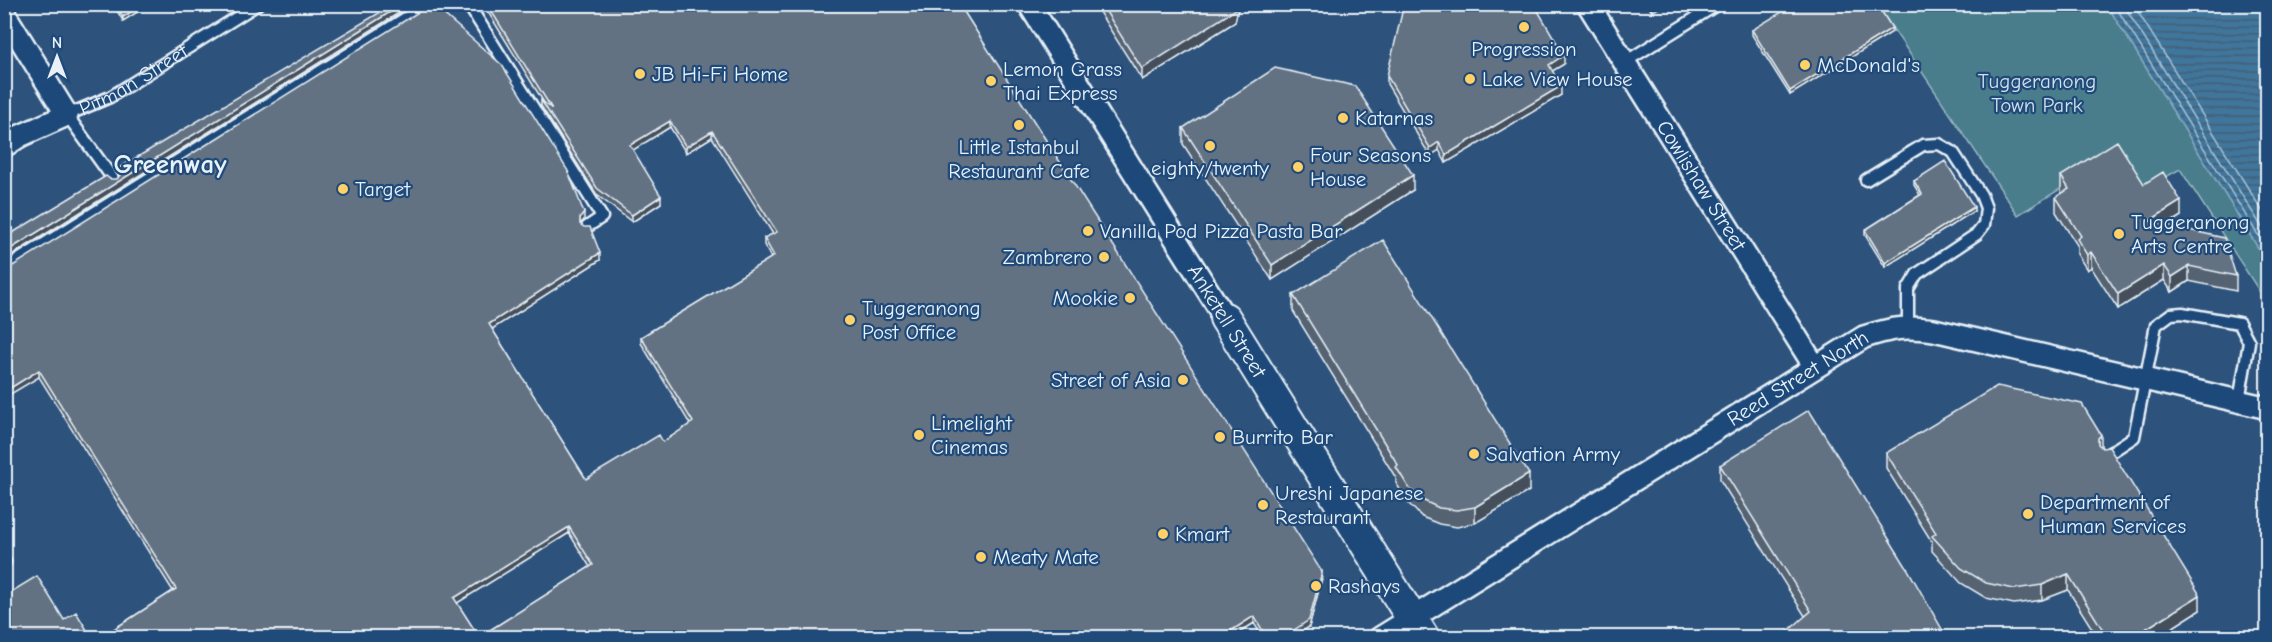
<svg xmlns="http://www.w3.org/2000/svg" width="2272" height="642" viewBox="0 0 2272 642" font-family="'Comic Neue',sans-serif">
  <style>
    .park { fill: #487d8b; stroke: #98b7c2; stroke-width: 1.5 }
    .water { fill: url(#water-rules); stroke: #83a7c1; stroke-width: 1.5 }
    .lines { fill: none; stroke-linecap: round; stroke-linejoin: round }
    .shore { stroke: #a4bfd3; stroke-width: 1.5 }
    .lane-casing { stroke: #e8f1f8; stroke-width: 15 }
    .street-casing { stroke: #e8f1f8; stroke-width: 26 }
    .secondary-casing { stroke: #e8f1f8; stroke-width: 34 }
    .lane { stroke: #1f4a7a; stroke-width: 10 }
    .street { stroke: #1f4a7a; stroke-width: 21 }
    .secondary { stroke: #1f4a7a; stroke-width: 30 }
    .wall { fill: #556271; stroke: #e8f1f8; stroke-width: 1.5; fill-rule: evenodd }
    .shaded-wall { fill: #45505c; stroke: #e8f1f8; stroke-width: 1.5 }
    .building { fill: #637283; stroke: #e8f1f8; stroke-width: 1.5; fill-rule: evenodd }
    .poi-dot { fill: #ffd166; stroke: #1f4a7a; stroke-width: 2 }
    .labels { text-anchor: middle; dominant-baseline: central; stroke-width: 4.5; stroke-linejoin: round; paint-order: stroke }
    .poi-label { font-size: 21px; fill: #e8f1f8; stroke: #1f4a7a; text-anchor: start }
    .street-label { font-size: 21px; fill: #e8f1f8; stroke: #1f4a7a }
    .park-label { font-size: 21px; fill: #d0e0e8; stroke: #1f4a7a }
    .district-label { font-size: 27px; font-weight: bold; fill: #e8f1f8; stroke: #1f4a7a }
  </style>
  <defs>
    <pattern id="water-rules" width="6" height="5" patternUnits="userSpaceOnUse" patternTransform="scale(1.5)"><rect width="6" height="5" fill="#3f759c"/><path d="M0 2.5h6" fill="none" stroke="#425e73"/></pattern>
  </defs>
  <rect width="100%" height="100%" fill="#2d527c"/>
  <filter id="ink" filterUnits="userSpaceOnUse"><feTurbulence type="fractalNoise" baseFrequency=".0167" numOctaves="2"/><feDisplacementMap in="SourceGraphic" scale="12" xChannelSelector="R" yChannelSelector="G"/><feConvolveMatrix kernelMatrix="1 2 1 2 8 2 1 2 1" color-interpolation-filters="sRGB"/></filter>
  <g filter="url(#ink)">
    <path class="park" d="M1877 5H2107L2267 262V303L2180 169 2141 191 2117 154 2018 215Z"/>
    <path class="water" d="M2107 5H2267V262Z"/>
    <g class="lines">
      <path class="shore" d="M2114 4 2268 251
        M2123 4 2268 237
        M2133 4 2268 220"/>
      <defs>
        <g id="lane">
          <path d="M468 4 602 217 587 227"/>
          <path d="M1625 62 1718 4"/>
          <path id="s1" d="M113 179 67 115 110 97 258 4"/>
          <path d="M1866 180 1923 145 1939 144 1953 152 1981 195 1986 208 1984 225 1977 234 1917 274 1908 289V326"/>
          <path d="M4 269 428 4"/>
          <path d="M2105 456 2134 437 2156 325 2171 314 2182 313 2239 323 2249 342 2239 401"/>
          <path d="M4 561 5 562"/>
        </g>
        <g id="street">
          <path d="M1029 4 1225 318"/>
          <path id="s2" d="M1588 4 1815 367"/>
          <path d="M4 13 67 115 20 136 4 146"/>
          <path id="s3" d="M1380 638 1864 337C1892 328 1904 326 1934 330L2268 408"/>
        </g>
        <path id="secondary" d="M1225 318 1424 638"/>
      </defs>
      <use href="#lane" class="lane-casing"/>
      <use href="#street" class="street-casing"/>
      <use href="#secondary" class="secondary-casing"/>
      <use href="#lane" class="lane"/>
      <use href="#street" class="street"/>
      <use href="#secondary" class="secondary"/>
    </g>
    <path class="wall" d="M113 4H150L123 21Z
      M483 4H959L1322 578 1309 627 1292 638H1263L1254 623 1231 638H100L173 591 39 377 4 269 584 220 580 224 600 260 492 329 586 479 663 442 690 424 641 343V337L771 258 764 245V238L773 234 712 137 686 153 670 127 633 150 661 203 632 222 597 195 541 106V100L543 101ZM569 533 590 567 479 637 457 603Z
      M1094 4H1239L1235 22 1142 80Z
      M1647 4H1664L1652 12Z
      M1752 30 1892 32 1790 95 1752 35Z
      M1564 64 1552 71 1561 95 1446 163 1439 150 1430 156 1387 84V76Z
      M1183 128 1413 190 1272 280 1183 144Z
      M2061 176 2144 184 2181 216 2167 225 2236 276V291L2189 281 2172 292 2164 280 2118 309 2091 267 2087 270 2077 254V245L2056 212V197L2062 193 2061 191Z
      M1914 181 1974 211 1885 267 1865 235V230L1920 195 1914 185Z
      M1293 295 1529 491 1475 523 1457 527 1439 524 1422 517 1409 504 1396 483V478L1293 311Z
      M2101 446 2200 610 2156 638H2098L2068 590 2042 600 2014 604 1986 598 1961 583 1932 551V542L1886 468V453Z
      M1720 465 1907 568 1805 616 1720 480Z"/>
    <path class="shaded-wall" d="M143 4H150L123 21V17Z
      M403 4H413L4 260V253Z
      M1236 4H1239L1235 22 1142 80V69Z
      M1652 4H1664L1652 12Z
      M1892 28V32L1790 95V91Z
      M1564 55V64L1549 73V65Z
      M1561 86V95L1446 163V155Z
      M670 121V127L630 152V145Z
      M712 131V137L686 153V147Z
      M1439 142V150L1430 156V148Z
      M1413 175V190L1272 280V265Z
      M661 196V203L632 222V215Z
      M2181 201V216L2149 236V221Z
      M1974 207V211L1885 267V263Z
      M584 213V220L580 224V218Z
      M2091 252V267L2087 270V255Z
      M600 253V260L489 331V324Z
      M2164 265V280L2118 309V294Z
      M2189 266V281L2172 292V277Z
      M39 370V377L4 398V392Z
      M2101 435V450L2098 453V438Z
      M1529 474V491L1475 523V507Z
      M569 527V533L454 605V598Z
      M1322 572V578L1309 627 1292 638H1282Z
      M2068 574V590L2042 600V585Z
      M2200 595V610L2156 638H2131Z
      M1254 616V623L1231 638H1220Z"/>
    <path class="building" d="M115 4H143L123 17Z
      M394 4H403L4 253V238L106 176 110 179H117L120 175 119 168Z
      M431 4H432L502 65 568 171 584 213 580 218V224L584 227H590L600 253 489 324 586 479 659 435 663 442 693 422 641 337 774 256 764 238 777 232 712 131 686 147 670 121 630 145 661 196 632 215 597 188 541 100 552 109 487 4H959L1322 572 1309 620 1282 638H1267L1254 616 1220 638H100L176 589 39 370 4 392V269H8ZM569 527 593 565 479 637 454 598Z
      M1101 4H1236L1235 10 1142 69Z
      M1404 4H1534L1564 55 1549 65 1561 86 1446 155 1439 142 1430 148 1387 76Z
      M1795 4H1877L1892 28 1790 91 1752 30Z
      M1275 68 1355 86 1413 175 1272 265 1183 128Z
      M2117 141 2144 184 2163 172 2181 201 2149 221 2224 238 2236 276 2189 266 2172 277 2164 265 2118 294 2091 252 2087 255 2077 239 2081 236 2056 197 2069 189 2061 176Z
      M1945 161 1974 207 1885 263 1865 230 1922 194 1914 181Z
      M1383 240 1529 474 1475 507 1457 510 1439 508 1422 500 1409 488 1396 467 1398 465 1293 295Z
      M1997 386 2082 404 2101 435 2098 438V444L2102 448 2109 447 2200 595 2131 638H2108L2068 574 2042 585 2014 589 1986 583 1961 568 1932 536 1936 533 1886 453Z
      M1809 410 1907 568 1947 638H1782L1788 631 1811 611 1720 465Z
      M37 576 64 620 76 612 92 638H4V588L7 586 11 592Z"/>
  </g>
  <g class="poi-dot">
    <circle cx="1524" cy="27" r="6"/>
    <circle cx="1805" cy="65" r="6"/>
    <circle cx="640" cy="74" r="6"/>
    <circle cx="1470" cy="79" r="6"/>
    <circle cx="991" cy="81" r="6"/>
    <circle cx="1343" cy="118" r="6"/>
    <circle cx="1019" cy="125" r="6"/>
    <circle cx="1210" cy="146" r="6"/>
    <circle cx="1298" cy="167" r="6"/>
    <circle cx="343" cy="189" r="6"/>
    <circle cx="1088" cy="231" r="6"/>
    <circle cx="2119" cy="234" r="6"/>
    <circle cx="1104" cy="257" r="6"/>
    <circle cx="1130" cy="298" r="6"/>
    <circle cx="850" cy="320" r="6"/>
    <circle cx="1183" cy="380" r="6"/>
    <circle cx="919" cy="435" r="6"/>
    <circle cx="1220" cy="437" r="6"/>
    <circle cx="1474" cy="454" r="6"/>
    <circle cx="1263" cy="505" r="6"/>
    <circle cx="2028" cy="514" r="6"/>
    <circle cx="1163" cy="534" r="6"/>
    <circle cx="981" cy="557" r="6"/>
    <circle cx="1316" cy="586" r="6"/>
  </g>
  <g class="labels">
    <g class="poi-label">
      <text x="1524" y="49" text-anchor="middle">Progression</text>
      <text x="1817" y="65">McDonald's</text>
      <text x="1003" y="69">Lemon Grass<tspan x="1003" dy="24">Thai Express</tspan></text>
      <text x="652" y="74">JB Hi-Fi Home</text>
      <text x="1482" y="79">Lake View House</text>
      <text x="1355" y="118">Katarnas</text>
      <text x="1019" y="147" text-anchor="middle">Little Istanbul<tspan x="1019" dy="24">Restaurant Cafe</tspan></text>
      <text x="1310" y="155">Four Seasons<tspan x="1310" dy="24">House</tspan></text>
      <text x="1210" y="168" text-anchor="middle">eighty/twenty</text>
      <text x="355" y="189">Target</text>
      <text x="2131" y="222">Tuggeranong<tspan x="2131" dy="24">Arts Centre</tspan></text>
      <text x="1100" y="231">Vanilla Pod Pizza Pasta Bar</text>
      <text x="1092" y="257" text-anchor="end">Zambrero</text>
      <text x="1118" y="298" text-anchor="end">Mookie</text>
      <text x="862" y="308">Tuggeranong<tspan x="862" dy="24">Post Office</tspan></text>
      <text x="1171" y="380" text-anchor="end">Street of Asia</text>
      <text x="931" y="423">Limelight<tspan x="931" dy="24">Cinemas</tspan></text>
      <text x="1232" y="437">Burrito Bar</text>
      <text x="1486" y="454">Salvation Army</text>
      <text x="1275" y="493">Ureshi Japanese<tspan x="1275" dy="24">Restaurant</tspan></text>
      <text x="2040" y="502">Department of<tspan x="2040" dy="24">Human Services</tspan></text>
      <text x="1175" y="534">Kmart</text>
      <text x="993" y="557">Meaty Mate</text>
      <text x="1328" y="586">Rashays</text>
    </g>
    <g class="street-label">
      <text stroke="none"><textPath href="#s1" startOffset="154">Pitman Street</textPath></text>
      <text stroke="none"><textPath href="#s2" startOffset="214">Cowlishaw Street</textPath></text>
      <text transform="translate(1227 321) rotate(58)">Anketell Street</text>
      <text stroke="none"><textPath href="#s3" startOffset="492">Reed Street North</textPath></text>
    </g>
    <g class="park-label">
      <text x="2037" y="81">Tuggeranong<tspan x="2037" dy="24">Town Park</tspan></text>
    </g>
    <g class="district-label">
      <text x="170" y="164">Greenway</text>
    </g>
  </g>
  <rect width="2272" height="642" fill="none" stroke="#1f4a7a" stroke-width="24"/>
  <rect x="12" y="12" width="2248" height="618" fill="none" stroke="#e8f1f8" stroke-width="2" filter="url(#ink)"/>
  <g transform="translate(57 57)" stroke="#1f4a7a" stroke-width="4.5" paint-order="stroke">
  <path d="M0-4.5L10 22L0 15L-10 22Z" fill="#e8f1f8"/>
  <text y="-9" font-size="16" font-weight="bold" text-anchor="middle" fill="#e8f1f8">N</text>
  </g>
</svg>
